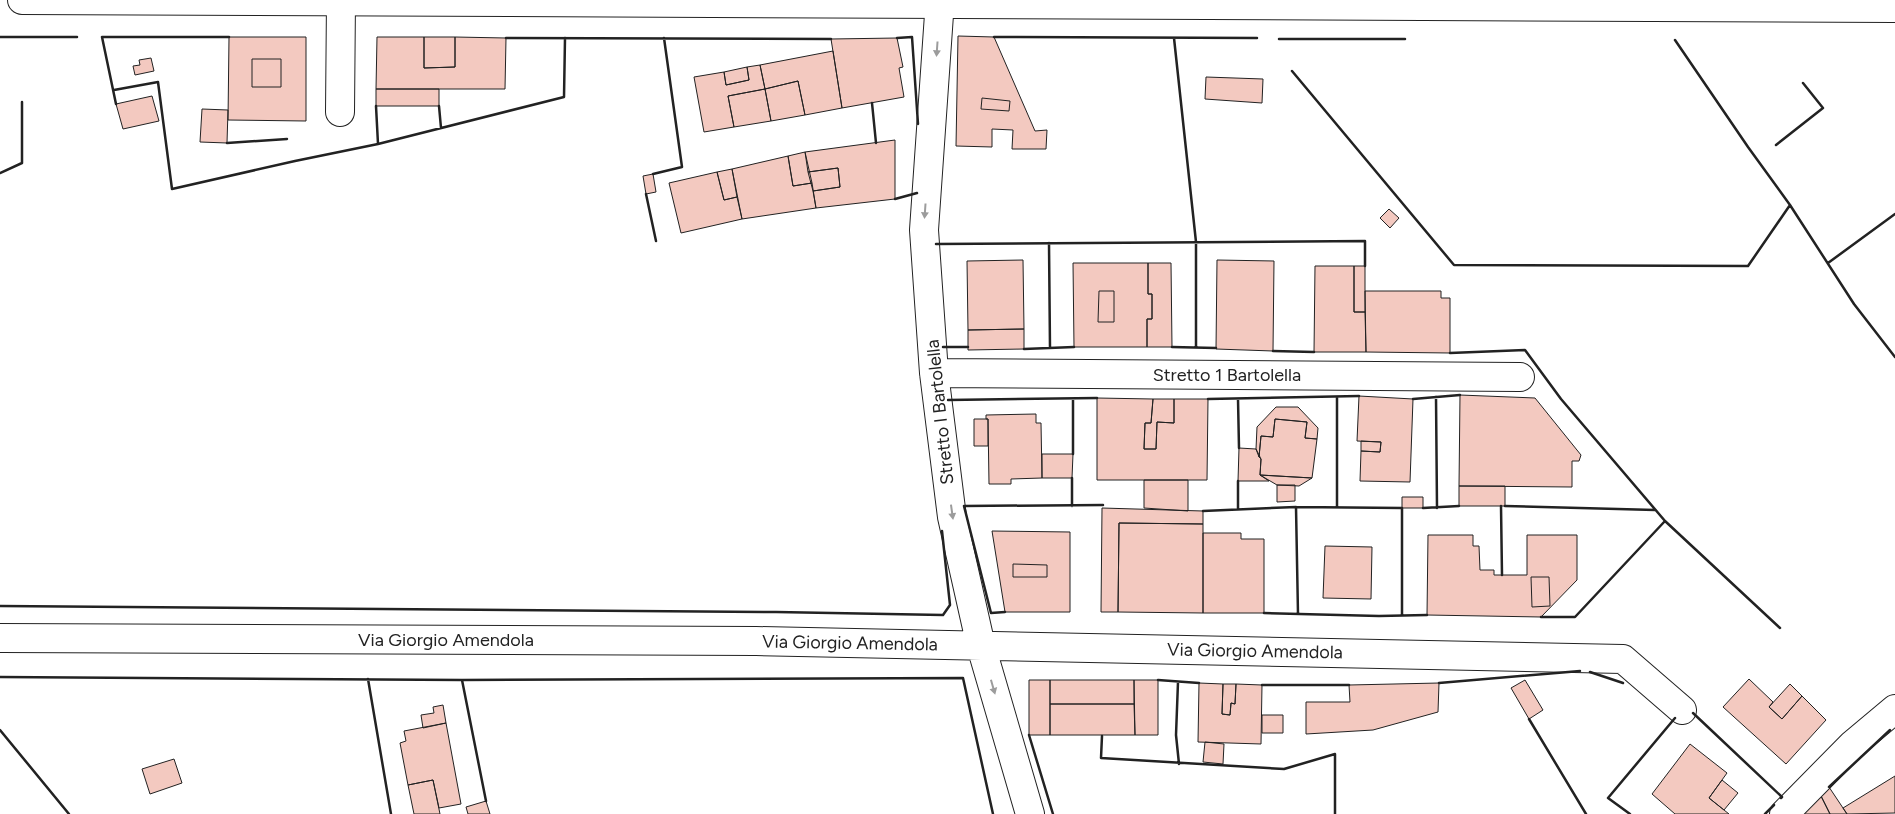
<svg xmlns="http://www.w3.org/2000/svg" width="1895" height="814" viewBox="0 0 1895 814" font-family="Figtree,sans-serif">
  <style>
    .building { fill: #f3c9c0; stroke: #222 }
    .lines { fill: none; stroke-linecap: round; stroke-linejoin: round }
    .street-casing { stroke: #222; stroke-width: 30 }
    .secondary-casing { stroke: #222; stroke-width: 30 }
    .street { stroke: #fff; stroke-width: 28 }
    .secondary { stroke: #fff; stroke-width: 28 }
    .wall { stroke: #222; stroke-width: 2.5 }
    .oneway { fill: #9c9c9c }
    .labels { text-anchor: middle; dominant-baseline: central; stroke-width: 4; stroke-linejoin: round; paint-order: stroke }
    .street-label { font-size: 18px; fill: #222; stroke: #fff }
  </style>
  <rect width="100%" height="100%" fill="#fff"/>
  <path class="building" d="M958 36 994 37 1035 131 1047 130 1046 149H1012L1013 130 992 129V147L956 146Z
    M229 37H306V121L228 120Z
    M377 37H424V68L455 67V37L506 38 505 89H376Z
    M424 37H455V67L424 68Z
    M897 38 903 67 899 68 904 97 842 108 831 39Z
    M833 51 842 108 805 115 798 81 765 89 760 65Z
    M151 58 154 71 135 75 133 66 140 65 139 60Z
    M252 59H281V87H252Z
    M760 65 765 89 728 96 734 127 704 132 694 77 724 72 726 85 749 80 747 67Z
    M747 67 749 80 726 85 724 72Z
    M1206 77 1263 79 1262 103 1205 99Z
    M798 81 805 115 771 121 765 89Z
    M376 89H439V106H376Z
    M765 89 771 121 734 127 728 96Z
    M152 96 159 121 123 129 116 104Z
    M982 98 1010 101 1009 111 981 109Z
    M202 109 228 110 227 143 200 142Z
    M895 140V199L816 208 813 191 840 187 838 168 808 172 805 152Z
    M805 152 812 183 793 186 788 156Z
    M788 156 793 186 812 183 816 208 742 219 732 169Z
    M838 168 840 187 813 191 808 172Z
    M732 169 737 197 724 200 717 172Z
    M717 172 724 200 737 197 742 219 681 233 669 183Z
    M653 174 656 192 646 194 643 176Z
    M1389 209 1399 218 1390 228 1380 218Z
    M1023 260 1024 329 968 330 967 261Z
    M1217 260 1274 261 1273 351 1216 349Z
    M1073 263H1148V294H1152V319H1147V347H1074Z
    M1148 263H1171L1172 347H1147V319H1152V294H1148Z
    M1315 266H1354V312H1365L1366 352H1314Z
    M1354 266H1365V312H1354Z
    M1099 291H1114V322H1098Z
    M1365 291H1441V298H1450V353L1366 352Z
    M1024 329V349L968 350V330Z
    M1460 395 1535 398 1581 455 1579 461H1572V487L1459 486Z
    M1359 396 1413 399 1410 482 1360 481 1361 451 1380 452 1381 442 1357 441Z
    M1097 398 1153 399 1151 423H1145L1144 449H1156L1157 422 1174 423V399H1208L1207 480H1097Z
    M1153 399H1174V423L1157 422 1156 449H1144L1145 423H1151Z
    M1276 407H1298L1318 428 1317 439 1305 438 1307 422 1275 419 1273 437 1261 436 1259 457 1256 449 1257 427Z
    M1036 414V423H1041L1042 478 1011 479V484H989L988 419H986V415Z
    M974 419H988V446H974Z
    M1275 419 1307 422 1305 438 1317 439 1312 478 1260 475 1261 459 1259 457 1261 436 1273 437Z
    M1361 441 1381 442 1380 452 1361 451Z
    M1239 448 1256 449 1261 459 1260 475 1269 481H1238Z
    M1042 454H1073L1072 478H1042Z
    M1260 475 1312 478 1299 486 1277 485Z
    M1144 480H1188V511L1144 508Z
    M1277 485H1295V501L1277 502Z
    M1459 486H1505V506H1459Z
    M1402 497H1423V508H1402Z
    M1102 508 1203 511V524L1119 523 1118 612H1101Z
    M1119 523 1203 524V613L1118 612Z
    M992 531 1070 532V612H1005Z
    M1203 533H1241V539H1264V613H1203Z
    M1428 535H1473V546H1479L1480 570H1494V575H1527V535H1577V580L1541 617 1427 615Z
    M1325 546 1372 547 1371 599 1323 598Z
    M1013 564 1047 565V577H1013Z
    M1531 577H1549L1550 606 1532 607Z
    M1749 679 1773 702 1769 707 1782 719 1802 696 1826 720 1786 764 1723 707Z
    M1029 680H1050V735H1029Z
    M1050 680H1134V704H1050Z
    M1134 680H1158V735H1135Z
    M1525 680 1543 710 1529 719 1511 688Z
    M1199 683 1223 684 1222 714 1230 715 1231 703 1235 704 1236 684 1262 685 1261 744 1198 742Z
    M1439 683 1438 712 1373 730 1306 734V702H1350L1349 685Z
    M1223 684H1236L1235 704 1231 703 1230 715 1222 714Z
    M1790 684 1802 696 1782 719 1769 707Z
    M1050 704H1134L1135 735H1050Z
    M443 705 446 723 423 728 421 715 434 713 433 707Z
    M1262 715H1283V733H1262Z
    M446 723 461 804 439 808 433 780 408 785 400 743 406 741 404 731Z
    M1205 742 1224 744 1223 764 1203 762Z
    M1690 744 1727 773 1709 798 1729 814H1675L1652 794Z
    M174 759 182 783 150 794 142 769Z
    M1895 776V813L1847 814 1843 808Z
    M433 780 440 814H414L408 785Z
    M1722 780 1738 793 1724 810 1709 798Z
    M1829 787 1847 814H1830L1821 796Z
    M1821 796 1830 814H1804Z
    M486 801 490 814H468L466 807Z"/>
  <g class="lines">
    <defs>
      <path id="street" d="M940 0 924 230 934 373 952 517 981 646 1030 814
        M340 112 341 0
        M934 373 1520 377
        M0 638 756 641 1623 659 1682 710
        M1784 814 1852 745 1895 709"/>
      <path id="secondary" d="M22 0 1895 8"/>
    </defs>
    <use href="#street" class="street-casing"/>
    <use href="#secondary" class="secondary-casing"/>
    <use href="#street" class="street"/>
    <use href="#secondary" class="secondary"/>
    <path class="wall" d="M0 37H77
      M994 37 1257 38
      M506 38 831 39
      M897 38 912 37 918 124
      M1174 38 1196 242V347
      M1279 39H1405
      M1292 71 1454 265 1748 266 1790 205 1748 147 1675 40
      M114 90 158 82 172 189 295 161 378 144 376 106
      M872 103 876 143
      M116 104 102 37H229
      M439 106 441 128
      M227 143 287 139
      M378 144 564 97 565 38
      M1776 145 1823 108 1803 83
      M0 173 22 163V102
      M653 174 682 167 664 38
      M646 194 656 241
      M895 199 917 193
      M1790 205 1854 304 1895 357
      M1049 243 1050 348
      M936 244 1365 241V266
      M1828 263 1895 214
      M943 347H968
      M1172 347 1216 348
      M1024 349 1074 347
      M1273 351 1314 352
      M1450 353 1525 350 1561 399 1665 521 1575 617H1541
      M1436 397 1437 508
      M1208 399 1359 396
      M1238 399 1239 448
      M1413 399 1460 395
      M948 400 1097 398
      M1073 454V399
      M964 506 991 613 1005 612
      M964 506 1103 505
      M1072 506V478
      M1501 506 1502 575
      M1505 506 1655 510
      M1296 507 1298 614
      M1337 507V397
      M1423 508 1459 506
      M1238 509V481
      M1203 511 1296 507 1402 508V615
      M1665 521 1780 628
      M0 606 776 612 943 615 950 605 942 531
      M1264 613 1379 616 1427 615
      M1590 672 1623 683
      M0 677 462 680 963 678 993 814
      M368 679 391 814
      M462 680 486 801
      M1158 680 1199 683
      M1178 682 1176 735 1179 764
      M1439 683 1580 671
      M1262 685H1349
      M1693 713 1782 797 1781 798
      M1529 719 1586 814
      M0 730 69 814
      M1029 735 1053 814
      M1102 736 1101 758 1284 769 1335 754V814
      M1829 787 1890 730
      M1630 814 1608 798 1675 718
      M1765 814 1774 805"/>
  </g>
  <defs><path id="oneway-solid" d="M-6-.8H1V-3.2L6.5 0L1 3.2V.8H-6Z" transform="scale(1.25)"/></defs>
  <g class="oneway">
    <use href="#oneway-solid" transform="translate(937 49) rotate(94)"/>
    <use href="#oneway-solid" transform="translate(925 211) rotate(94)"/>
    <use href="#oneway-solid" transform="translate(952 512) rotate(82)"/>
    <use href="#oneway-solid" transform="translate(993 687) rotate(74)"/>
  </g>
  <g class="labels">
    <g class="street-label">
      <text x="1227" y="375">Stretto 1 Bartolella</text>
      <text transform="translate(940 412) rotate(-96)">Stretto I Bartolella</text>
      <text x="446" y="640">Via Giorgio Amendola</text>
      <text transform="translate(850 643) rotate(1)">Via Giorgio Amendola</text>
      <text transform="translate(1255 651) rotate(1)">Via Giorgio Amendola</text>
    </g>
  </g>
</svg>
